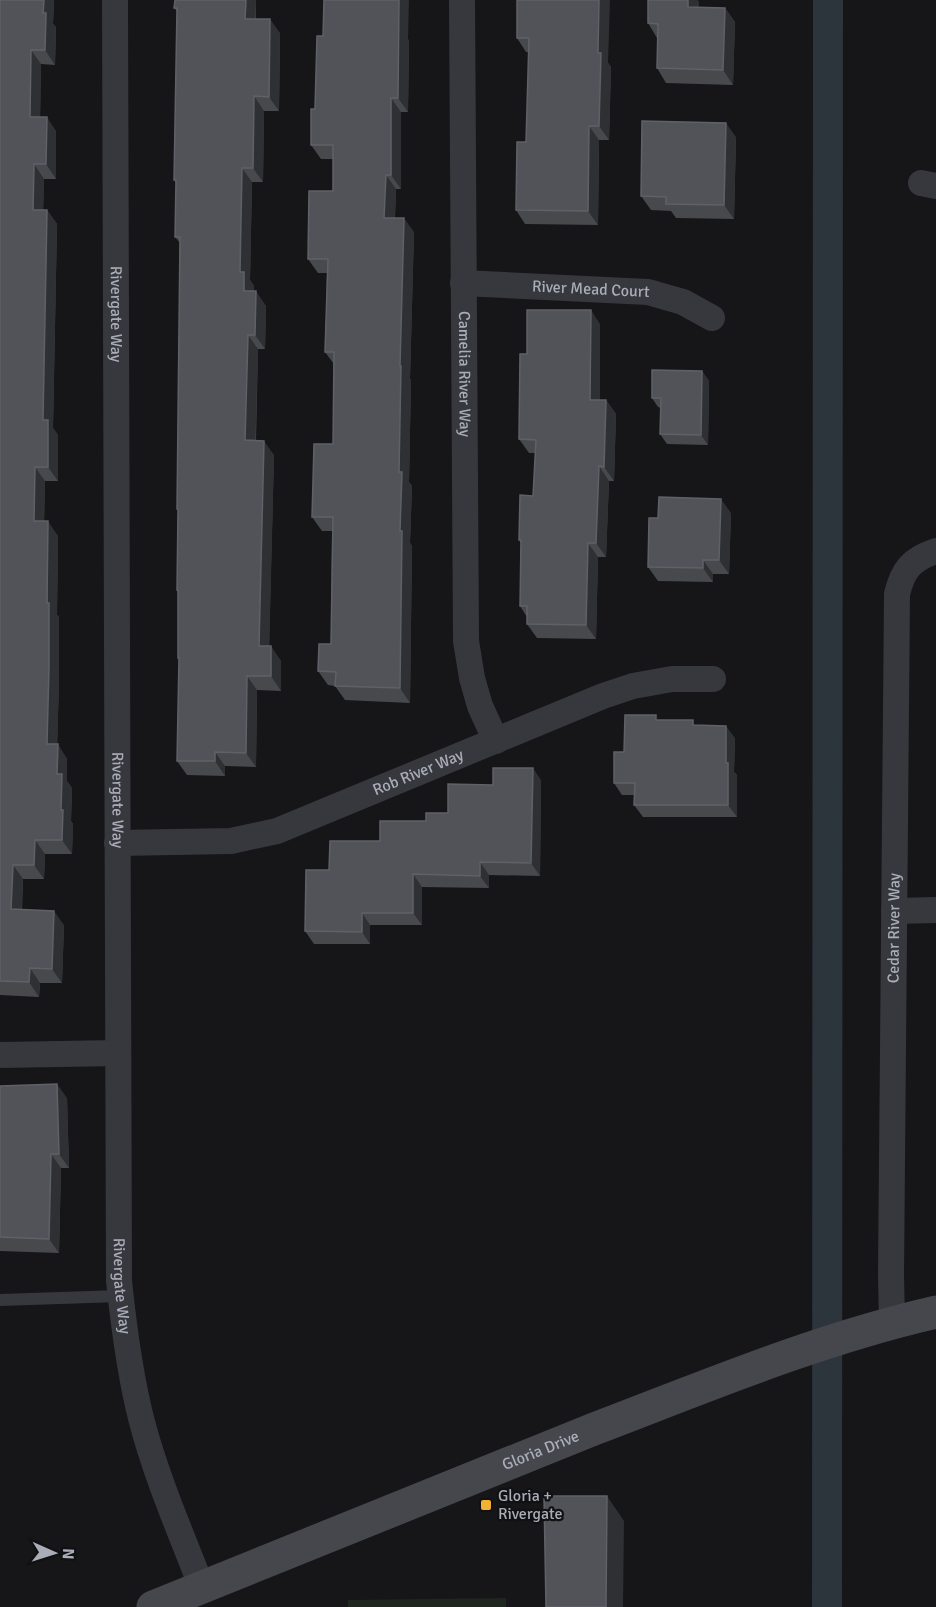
<svg xmlns="http://www.w3.org/2000/svg" width="936" height="1607" viewBox="0 0 936 1607" font-family="Signika,sans-serif">
  <style>
    .pitch { fill: #1e261f }
    .lines { fill: none; stroke-linecap: round; stroke-linejoin: round }
    .canal { stroke: #2c353c; stroke-width: 30 }
    .lane { stroke: #37383d; stroke-width: 12 }
    .street { stroke: #37383d; stroke-width: 26 }
    .secondary { stroke: #45474d; stroke-width: 33 }
    .wall { fill: #47494d }
    .shaded-wall { fill: #2f3033 }
    .building { fill: #525359; stroke: #5f6168; stroke-width: 1.5 }
    .poi-dot { fill: #f2b134; stroke: #111113; stroke-width: 2 }
    .labels { text-anchor: middle; dominant-baseline: central; stroke-width: 4.5; stroke-linejoin: round; paint-order: stroke }
    .street-label { font-size: 16px; fill: #a8adb8; stroke: #111113 }
    .poi-label { font-size: 16px; fill: #a8adb8; stroke: #111113; text-anchor: start }
  </style>
  <rect width="100%" height="100%" fill="#161618"/>
  <path class="pitch" d="M506 1598V1607H348V1600Z"/>
  <g class="lines">
    <path class="canal" d="M827 1607 828 0"/>
    <path class="lane" d="M0 1300 120 1296"/>
    <g class="street">
      <path id="s1" d="M115 0 119 1281C124 1329 130 1376 142 1422 157 1479 181 1533 202 1588"/>
      <path id="s2" d="M462 0 466 641 472 678 480 706 496 741"/>
      <path d="M921 183 936 186"/>
      <path id="s3" d="M463 283 648 292 683 302 712 318"/>
      <path id="s4" d="M117 843 231 841 277 831 603 696 633 686 672 679H713"/>
      <path d="M894 911 936 910"/>
      <path d="M0 1055 118 1053"/>
      <path id="s5" d="M892 1322 891 1275 897 594C903 569 912 559 936 551"/>
    </g>
    <path class="secondary" id="s6" d="M153 1607 594 1429C707 1386 818 1339 936 1312"/>
  </g>
  <path class="wall" d="M0 0H54L53 24 56 27 55 65 41 64 40 117 56 131V179H44L43 210H47L57 224 53 428 58 435V481H45L44 521 58 536 57 615 59 617V682L57 744 67 759V781L72 788 71 821 73 824 72 854H45L44 879H23L22 910 64 925 62 983H40L39 997 0 995Z
    M175 0H256V19L280 33 279 111H264L263 182H252L250 280 254 286V291L266 306 265 349H258L256 440 274 455 269 646 281 661V691L257 690 256 767 225 766V776L187 775 177 761 179 660 178 658V593L177 590 178 511 177 509 180 243 175 237 176 183 174 180 177 11 174 8Z
    M517 0 608 63 611 67 609 140H599L598 225 525 224 516 210 526 142 529 52H526L517 38Z
    M648 0H697L699 2 698 7 725 8 735 22 733 85 666 83 657 68V38L648 23Z
    M408 39 409 41 408 112H401V189H396L395 218 414 232 410 379 411 380 409 482 412 486 410 543 412 546 410 703 345 700 335 686 328 685 318 671 331 644 332 531H322L312 517 333 444 334 364 325 352 327 273H318L308 259 333 191V159H321L311 145 315 109Z
    M736 137 734 219 676 218 671 211 651 210 641 196Z
    M600 324V400H606L616 414 614 481H609L606 557H598L596 639 537 638 527 624V617L520 606 521 543 519 540 533 496 535 453H529L519 439 527 354Z
    M702 371 709 381 708 445 667 444 660 434 661 408 658 407 652 398Z
    M731 513 729 574H713V582L658 581 648 567 658 518Z
    M660 720 696 725 735 738 734 772 737 775V817H643L634 805V795H622L614 783 624 752Z
    M541 780 540 876 489 875V888L422 887V925H370V944H314L305 931 329 870 380 841 448 813 493 785Z
    M0 1086 67 1098 69 1168H61L59 1253 0 1251Z"/>
  <path class="shaded-wall" d="M44 0H54L53 24 56 27 55 65 45 50Z
    M246 0H256L255 33 245 19Z
    M399 0H409L408 39 409 41 408 112 398 98Z
    M599 0H610L608 63 611 67 609 140 599 126 598 53Z
    M688 0H697L699 2 698 21 688 7Z
    M725 8 735 22 733 85 723 70Z
    M270 19 280 33 279 111 269 97Z
    M31 50 41 64 40 131 30 117Z
    M254 96 264 111 263 182 253 168Z
    M391 98 401 112V189L391 175Z
    M47 117 56 131V179L46 164Z
    M726 123 736 137 734 219 724 205Z
    M589 126 599 140 598 225 588 211Z
    M34 164 44 179 43 224 33 210Z
    M242 168 252 182 250 280 254 286V305L244 291 240 272Z
    M386 175 396 189 394 232 384 218Z
    M47 210 57 224 53 428 58 435V481L48 467 43 420Z
    M404 218 414 232 410 379 411 380 409 482 412 486 410 543 412 546 410 703 400 688V531L399 472 400 366Z
    M256 291 266 306 265 349 255 335Z
    M591 310 600 324V414L590 400Z
    M248 335 258 349 255 454 245 440Z
    M702 371 709 381 708 445 701 435Z
    M606 400 616 414 614 481 604 467Z
    M264 441 274 455 269 660 259 646Z
    M599 466 609 481 606 557 596 543Z
    M35 467 45 481 44 535 34 521Z
    M721 499 731 513 729 574 719 560Z
    M48 521 58 536 57 615 59 617V682L57 758 47 744Z
    M588 543 598 557 596 639 586 625Z
    M703 560 713 574V582L703 568Z
    M271 646 281 661V691L271 676Z
    M247 676 257 690 256 767 246 753Z
    M726 726 735 738 734 772 737 775V817L728 805 726 763Z
    M58 744 67 759V781L72 788 71 821 73 824 72 854 62 840 61 810 57 774Z
    M215 752 225 766V776L215 761Z
    M533 768 541 780 540 876 531 863Z
    M35 840 45 854 44 879 34 865Z
    M480 862 489 875V888L480 876Z
    M13 865 23 879 21 923 11 909Z
    M413 874 422 887V925L413 913Z
    M54 911 64 925 62 983 52 969Z
    M362 913 370 925V944L362 932Z
    M30 968 40 983 39 997 29 982Z
    M57 1084 67 1098 69 1168 59 1154Z
    M51 1154 61 1168 59 1253 49 1239Z
    M607 1496 624 1521 623 1607H606Z"/>
  <path class="building" d="M0 0H44L43 13H46L45 50H31L30 117H47L46 164H34L33 210H47L43 420H48V467H35L34 521H48L47 603H49V668L47 744H58L57 774H62L61 810H63L62 840H35L34 865H13L11 909 54 911 52 969 30 968 29 982 0 981Z
    M175 0H246L245 19H270L269 97 254 96 253 168H242L240 272H244V291H256L255 335H248L245 440 264 441 259 646H271V676H247L246 753 215 752V761H177L179 658H178V590H177L178 509H177L180 237H175L176 180H174L177 8H174Z
    M324 0H399L398 98H391V175H386L384 218H404L400 366H401L399 472H402L400 531H402L400 688 335 686 336 672 318 671 319 644H331L333 517H312L314 444H333L334 352H325L328 259H308L309 191H333V145H311V109H315L317 36H323Z
    M517 0H599L598 53H601L599 126H589L588 211 516 210 517 142H526L529 38H517Z
    M648 0H688V7L725 8 723 70 657 68 658 24 648 23Z
    M642 121 726 123 724 205 666 204V197L641 196Z
    M527 310H591L590 400H606L604 467 599 466 596 543H588L586 625 527 624V606H520L521 540H519L520 495 533 496 536 440 519 439 520 354H527Z
    M652 370 702 371 701 435 660 434 661 398H652Z
    M659 497 721 499 719 560H703V568L648 567 649 518H658Z
    M625 715H656V720H693V725L726 726V763H728V805H634L635 783H614V752H624Z
    M493 768H533L531 863 480 862V876L413 874V913H362V932L305 931 306 870H329L330 841H380V821H426V813H448V784L493 785Z
    M57 1084 59 1154H51L49 1239 0 1237V1086Z
    M544 1496H607L606 1607H546Z"/>
  <rect class="poi-dot" x="480" y="1499" width="12" height="12" rx="3"/>
  <g class="labels">
    <g class="street-label">
      <text stroke="none"><textPath href="#s3" startOffset="128">River Mead Court</textPath></text>
      <text stroke="none"><textPath href="#s1" startOffset="314">Rivergate Way</textPath></text>
      <text stroke="none"><textPath href="#s2" startOffset="374">Camelia River Way</textPath></text>
      <text stroke="none"><textPath href="#s4" startOffset="314">Rob River Way</textPath></text>
      <text stroke="none"><textPath href="#s1" startOffset="800">Rivergate Way</textPath></text>
      <text stroke="none"><textPath href="#s5" startOffset="394">Cedar River Way</textPath></text>
      <text stroke="none"><textPath href="#s1" startOffset="1286">Rivergate Way</textPath></text>
      <text stroke="none"><textPath href="#s6" startOffset="418">Gloria Drive</textPath></text>
    </g>
    <g class="poi-label">
      <text x="498" y="1496">Gloria +<tspan x="498" dy="18">Rivergate</tspan></text>
    </g>
  </g>
  <g transform="translate(54 1553) rotate(93)" stroke="#111113" stroke-width="4.5" paint-order="stroke">
  <path d="M0-4.5L10 22L0 15L-10 22Z" fill="#a8adb8"/>
  <text y="-9" font-size="16" font-weight="bold" text-anchor="middle" fill="#a8adb8">N</text>
  </g>
</svg>
